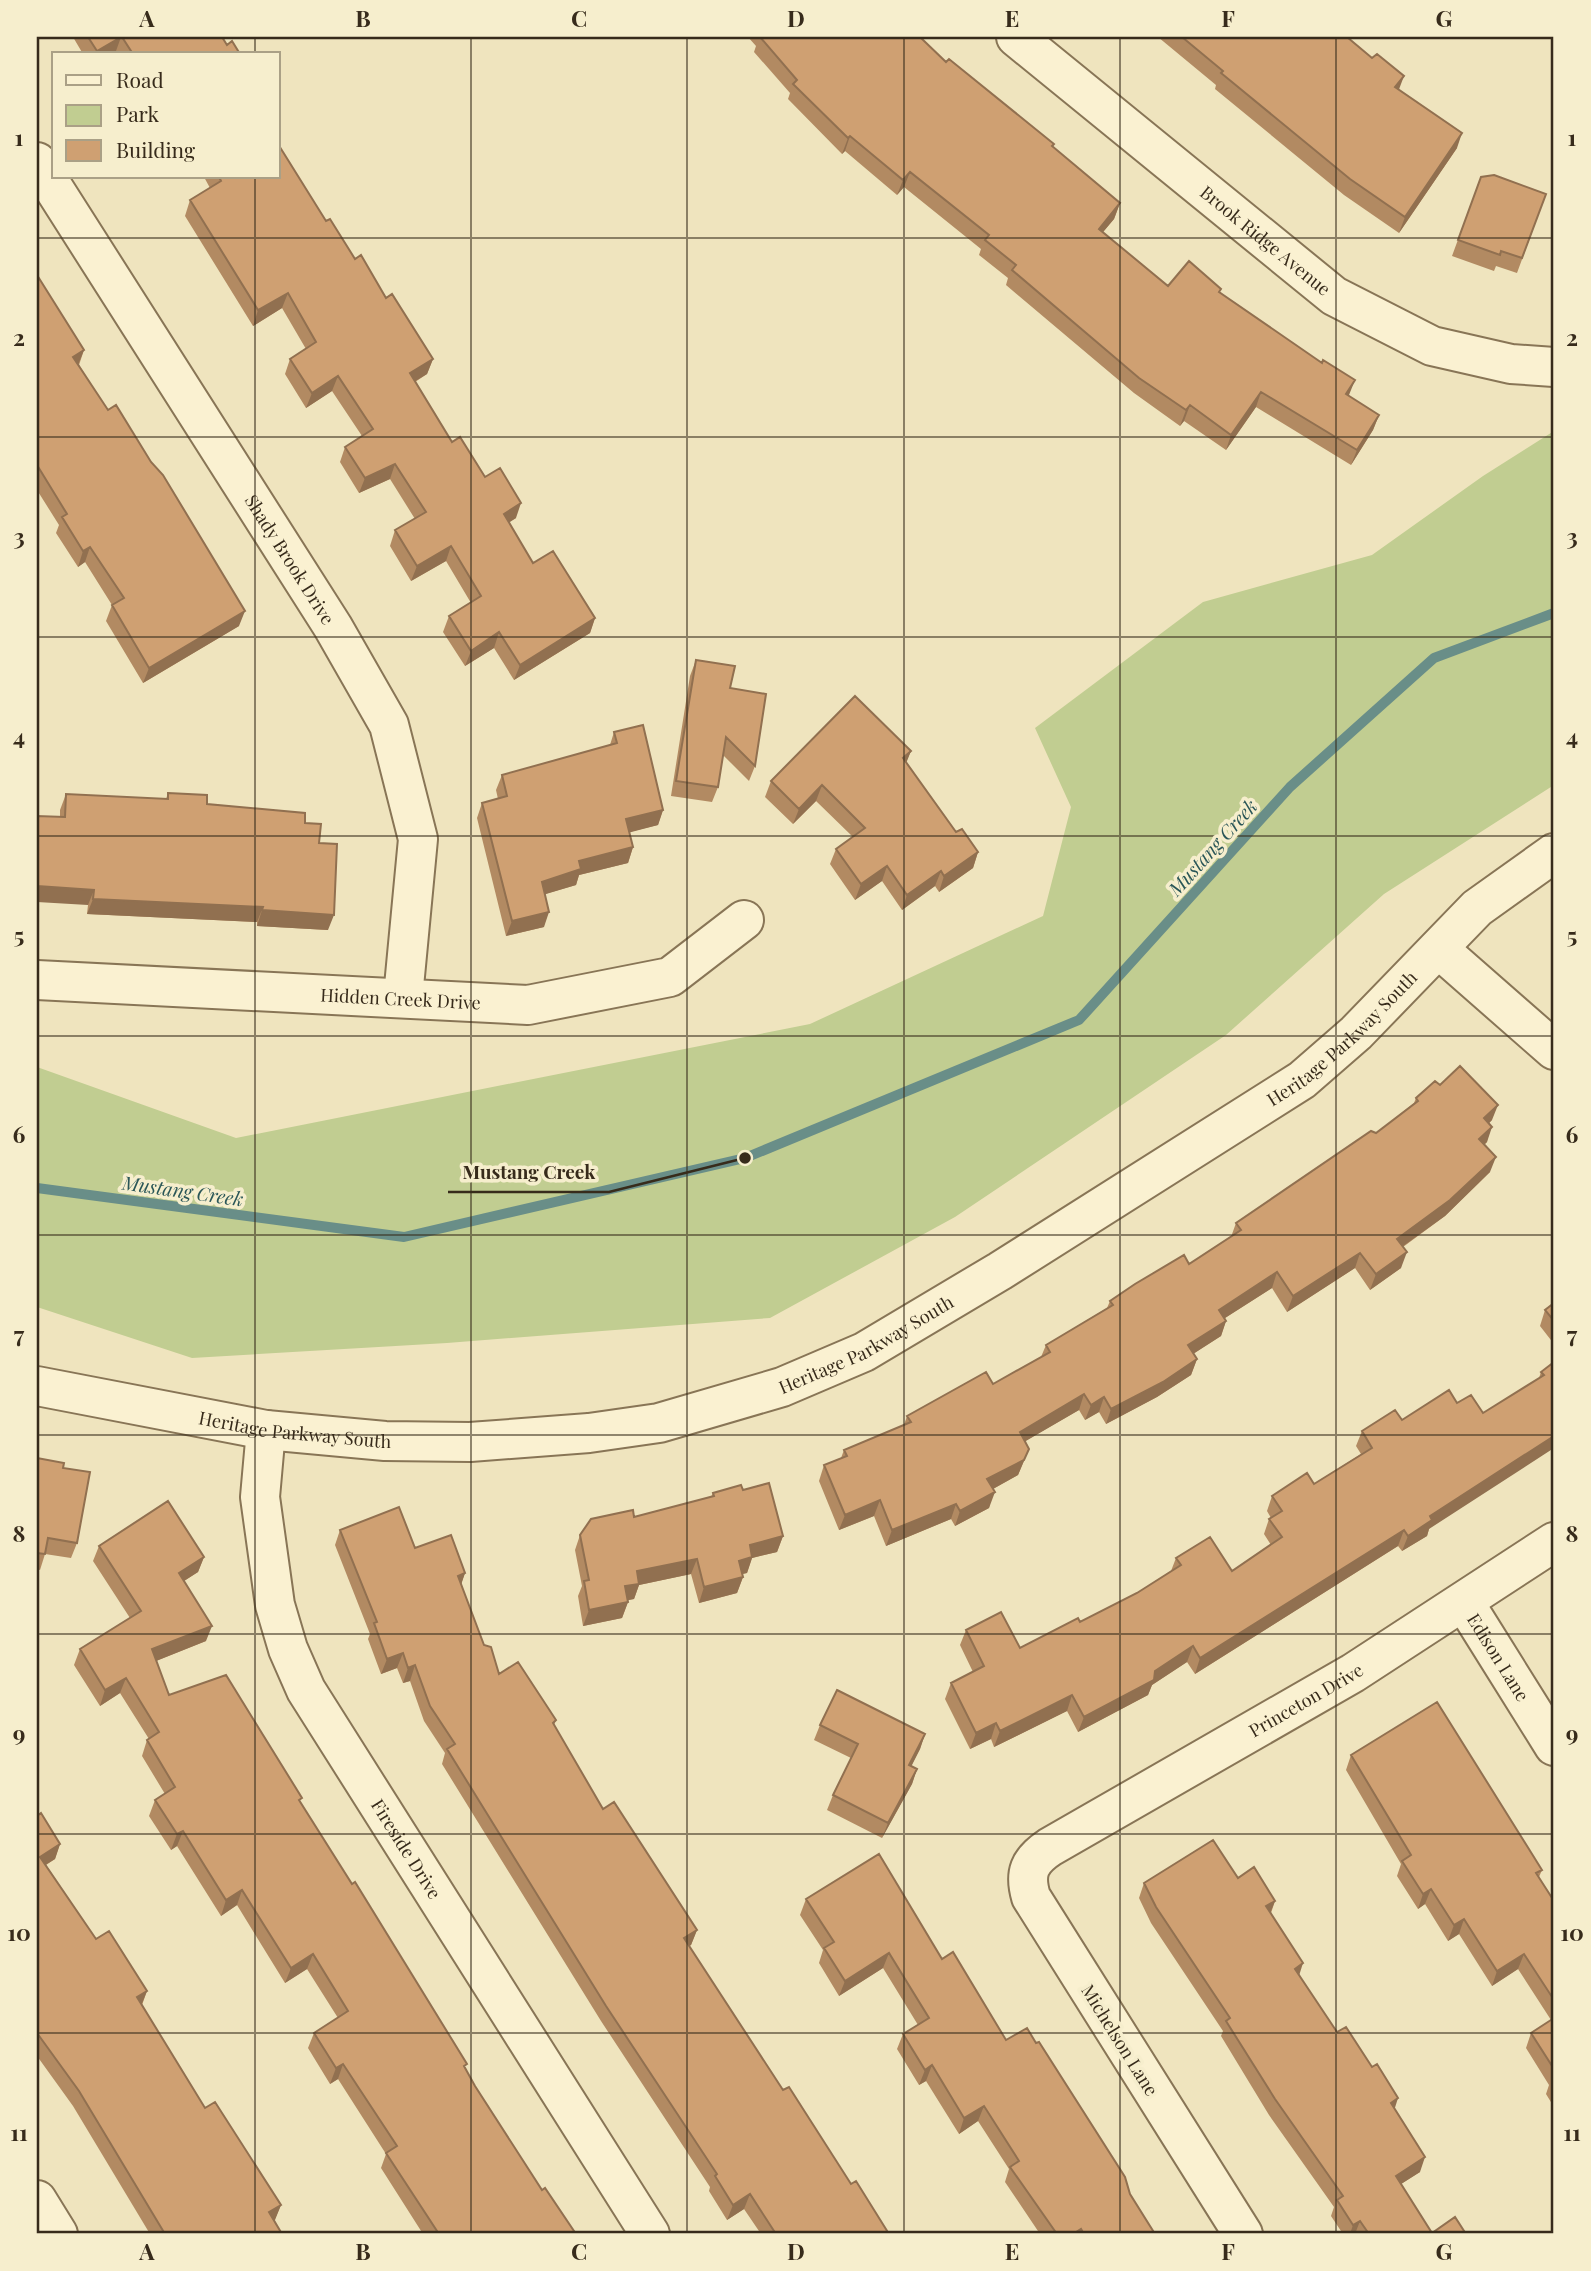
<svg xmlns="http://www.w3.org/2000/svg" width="1591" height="2271" viewBox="0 0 1591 2271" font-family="'Playfair Display',serif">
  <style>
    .green { fill: #c1cd91 }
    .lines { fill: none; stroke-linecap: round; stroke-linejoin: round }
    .stream { stroke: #698e88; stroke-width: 10 }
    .minor-casing { stroke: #887556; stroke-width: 42 }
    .minor { stroke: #faf1d1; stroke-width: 38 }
    .wall { fill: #b28a62 }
    .shaded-wall { fill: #917050 }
    .building { fill: #cfa072; stroke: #917050; stroke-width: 2 }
    .grid { fill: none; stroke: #372b1b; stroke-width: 2; stroke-opacity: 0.55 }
    .labels { text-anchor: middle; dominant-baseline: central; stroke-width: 7; stroke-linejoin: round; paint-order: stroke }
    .street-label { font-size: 18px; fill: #372b1b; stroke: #f6eecd }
    .water-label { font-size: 19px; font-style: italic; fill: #2a5657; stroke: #f6eecd }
    .leader { fill: none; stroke: #372b1b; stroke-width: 2.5 }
    .callout-dot { fill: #372b1b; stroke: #f6eecd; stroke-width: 2.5 }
    .callout-label { font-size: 19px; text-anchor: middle; font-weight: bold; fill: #372b1b; stroke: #f6eecd; stroke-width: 7; stroke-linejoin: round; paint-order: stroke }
    .neatline { fill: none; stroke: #372b1b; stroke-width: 2.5 }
    .grid-label { font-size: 23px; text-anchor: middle; font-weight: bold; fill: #372b1b }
  </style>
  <rect width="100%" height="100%" fill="#efe4be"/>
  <path class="green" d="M1554 431V785L1384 894 1226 1035 955 1217 770 1318 447 1343 192 1358 37 1307V1067L236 1138 810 1024 1043 916 1071 807 1035 728 1203 602 1372 555 1483 476Z"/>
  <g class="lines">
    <path class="stream" d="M37 1188 404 1237 745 1158 1079 1020 1290 787 1434 658 1554 613"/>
    <defs>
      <g id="minor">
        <path id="s1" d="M1016 37 1334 296 1432 346 1511 364 1554 367"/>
        <path id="s2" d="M37 162 333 627 389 725 418 839 403 997"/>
        <path d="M1440 950 1554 1050"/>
        <path id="s3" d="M37 980 528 1005 670 977 744 920"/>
        <path id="s4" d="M37 1386 266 1430 385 1441 470 1442 589 1433 659 1423 782 1387 864 1352 1000 1271 1302 1080 1356 1033 1477 908 1554 853"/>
        <path id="s5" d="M266 1430 260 1497 275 1605 288 1649 306 1690 650 2234"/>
        <path id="s6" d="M1464 1602 1554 1746"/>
        <path d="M37 2200 58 2234"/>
        <path id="s7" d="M1243 2234 1031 1897C1024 1873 1029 1861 1050 1847L1353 1673 1554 1542"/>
      </g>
    </defs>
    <use href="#minor" class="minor-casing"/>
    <use href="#minor" class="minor"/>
  </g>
  <path class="wall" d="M73 37H222L227 45 240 54H118L116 51 111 54H83Z
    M748 37H920L946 62 1054 144 1053 147 1120 203 1114 219 1103 232 1168 286 1220 292 1349 396 1379 415 1373 430 1351 465 1256 407 1226 450 1184 421 1180 426 1134 393 1006 285 1008 278 979 255 981 249 904 187 897 195 845 151 842 154 788 99 790 93 754 52 756 46Z
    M1158 37H1347L1457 148 1399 233 1344 195 1215 89 1216 85Z
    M204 177H278L326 221 355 259 433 359 427 374 415 382 452 442 485 477 516 518 509 522 533 563 595 618 590 633 514 680 494 648 465 666 443 632 449 616 471 603 446 561 411 581 390 546 395 530 415 519 390 479 359 493 340 462 345 447 362 436 332 391 306 408 285 374 290 359 306 349 282 308 253 326 185 216 190 200 210 188Z
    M1481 177 1546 194 1517 273 1496 266 1494 271 1452 256Z
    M37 275 84 350 79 365 239 626 143 683 106 621 112 605 85 562 78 567 56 533 59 525 37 490Z
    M696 660 730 688 755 766 749 781 723 755 718 787 712 802 671 796 690 676Z
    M614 732 663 810 658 825 629 832 633 847 628 863 579 875 576 885 545 894 544 927 506 936 477 818 482 803 498 799 496 790 502 775 610 745Z
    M911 751 906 762 956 832 978 852 973 868 939 892 935 886 902 910 882 881 855 900 830 864 836 849 853 837 816 801 793 824 765 797 771 781Z
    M168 793 207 804 305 823 319 843 328 930 257 926V922L87 914 88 905 60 817V810L66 794 166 799Z
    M1440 1085 1492 1120 1489 1123 1487 1142 1484 1145 1490 1172 1445 1216 1403 1247 1401 1268 1370 1290 1355 1268 1287 1312 1272 1288 1225 1318 1226 1321 1221 1336 1193 1354 1197 1359 1191 1375 1157 1397 1106 1424 1099 1412 1085 1420 1079 1410 1025 1441 1029 1449 1018 1475 993 1489 989 1508 955 1526 951 1519 886 1546 874 1516 839 1530 819 1481 824 1465 841 1458 844 1450 904 1425 907 1416 993 1384 1041 1357 1046 1345 1107 1308 1110 1301 1189 1264 1231 1237 1236 1223 1376 1133 1414 1103 1416 1098Z
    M1554 1303V1344L1540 1326 1545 1310Z
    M1554 1362 1429 1529 1427 1536 1402 1551 1398 1546 1195 1674 1187 1662 1152 1685 1148 1695 1078 1732 1067 1711 994 1747 991 1739 970 1749 945 1699 951 1683 973 1672 960 1645 966 1630 1020 1648 1080 1622 1137 1593 1171 1571 1176 1558 1232 1571 1271 1545 1264 1534 1269 1519 1271 1518 1267 1511 1272 1496 1314 1484 1361 1454 1356 1446 1362 1431 1457 1403 1483 1413 1539 1378 1541 1372Z
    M37 1458 63 1468 77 1543 71 1558 45 1554 40 1570 37 1569Z
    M743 1490 783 1536 777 1552 752 1558 747 1573 742 1574 743 1577 737 1593 699 1603 691 1574 639 1585 634 1599 627 1600 628 1602 622 1618 583 1626 578 1596 582 1586 575 1550 580 1535 634 1517 711 1497 713 1493Z
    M340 1530 415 1548 465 1573 461 1584 484 1645 499 1674 556 1720 554 1725 603 1809 697 1930 691 1945 689 1946 783 2090 851 2184 889 2234H761L744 2209 727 2220 709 2191 710 2187 601 2021 442 1764 445 1753 424 1721 410 1681 403 1683 397 1668 381 1674 368 1639 370 1634 335 1545Z
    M99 1546 204 1557 198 1572 184 1581 206 1641 156 1661 169 1695 301 1803 466 2069 475 2086 542 2190 576 2234H423L381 2168 386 2154 338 2079 330 2084 308 2048 314 2033 338 2018 307 1969 285 1983 237 1905 221 1916 177 1846 171 1850 149 1816 155 1800 165 1794 142 1756 147 1740 149 1739 120 1693 100 1706 74 1665 80 1649 130 1618 93 1561Z
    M820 1725 925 1734 920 1749 911 1766 917 1769 912 1784 882 1838 827 1810 833 1795 851 1758 814 1740Z
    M1351 1755 1542 1870 1539 1877 1554 1901V2107L1546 2094 1549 2085 1526 2048 1531 2033 1551 2020 1518 1969 1492 1986 1459 1934 1448 1941 1425 1904 1418 1909 1397 1876 1401 1864 1346 1770Z
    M37 1816 60 1844 55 1859 46 1865 96 1939 147 1991 142 2005 205 2108 281 2205 274 2221 282 2234H150L73 2106 37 2056Z
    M1238 1878 1275 1901 1271 1913 1299 1975 1337 2032 1394 2109 1420 2172 1401 2184 1432 2233 1466 2234H1343L1331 2216 1334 2207 1269 2115 1221 2036 1223 2031 1151 1923 1139 1898 1144 1883Z
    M806 1899 942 1959 1130 2194 1155 2234H1040L1005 2182 1009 2169 978 2121 959 2134 926 2081 919 2085 897 2049 903 2034 918 2025 883 1968 839 1996 819 1963 823 1950 800 1915Z"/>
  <path class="shaded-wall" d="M121 37 116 51 111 54H95L97 51Z
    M1404 76 1398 92 1395 87Z
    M1462 133 1457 148 1399 233 1405 217Z
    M850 136 845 151 842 154 848 138Z
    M910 172 904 187 897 195 903 180Z
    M1120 203 1114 219 1093 244 1099 229Z
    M288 293 282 308 253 326 258 310Z
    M84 350 78 365 73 357Z
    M433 359 427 374 404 388 410 373Z
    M338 376 332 391 306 408 312 393Z
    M1355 380 1349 395 1341 410 1346 394Z
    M1261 392 1256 407 1226 450 1231 435Z
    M1190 405 1184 421 1180 426 1186 410Z
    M1379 415 1373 430 1351 465 1357 450Z
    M395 464 390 479 359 493 365 478Z
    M521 503 516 518 499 529 504 514Z
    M451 546 446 561 411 581 417 566Z
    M90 547 85 562 78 567 83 551Z
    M245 611 239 626 143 683 149 668Z
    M595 618 590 633 514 680 520 665Z
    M499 632 494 648 465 666 471 651Z
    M911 751 905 766 903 758Z
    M822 785 816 801 793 824 799 809Z
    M663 810 658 825 620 835 626 819Z
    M633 847 628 863 579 875 576 885 536 897 542 882 579 861Z
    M978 852 973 868 939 892 944 876Z
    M887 866 882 881 855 900 861 884Z
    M941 871 935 886 902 910 907 895Z
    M37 886 94 890 88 905 37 902Z
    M93 899 263 907 257 922 87 914Z
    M262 910 334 915 328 930 257 926Z
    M549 912 544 927 506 936 512 921Z
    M1498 1105 1492 1120 1478 1134 1484 1118Z
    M1492 1127 1487 1142 1474 1154 1479 1139Z
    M1496 1157 1490 1172 1445 1216 1392 1254 1397 1239Z
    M1407 1252 1401 1268 1370 1290 1376 1274Z
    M1360 1253 1355 1268 1287 1312 1293 1296Z
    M1277 1272 1272 1288 1214 1325 1219 1310Z
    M1226 1321 1221 1336 1182 1361 1188 1345Z
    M1197 1359 1191 1375 1157 1397 1106 1424 1111 1409Z
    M1084 1394 1079 1410 1014 1448 1020 1432Z
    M1104 1397 1099 1412 1085 1420 1091 1405Z
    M1554 1436V1448L1429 1529 1427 1536 1402 1551 1408 1536 1430 1516Z
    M1029 1449 1018 1475 982 1495 987 1479Z
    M995 1492 989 1508 955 1526 960 1511Z
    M880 1500 874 1516 839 1530 845 1515Z
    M956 1504 951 1519 886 1546 892 1530Z
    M1404 1530 1398 1546 1195 1674 1200 1658Z
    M783 1536 777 1552 752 1558 747 1573 733 1576 739 1561 750 1545Z
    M204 1557 198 1572 173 1588 179 1573Z
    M697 1559 691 1574 639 1585 634 1599 619 1602 625 1586 637 1571Z
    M465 1573 460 1588 458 1576Z
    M743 1577 737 1593 699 1603 704 1587Z
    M628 1602 622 1618 583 1626 589 1610Z
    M212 1626 206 1641 146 1665 152 1649Z
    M1193 1646 1187 1662 1152 1685 1148 1695 1078 1732 1084 1717Z
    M403 1653 397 1668 381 1674 387 1659Z
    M415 1665 410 1681 403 1683 408 1668Z
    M126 1678 120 1693 100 1706 105 1690Z
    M1072 1695 1067 1711 994 1747 1000 1731Z
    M996 1723 991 1739 970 1749 976 1733Z
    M925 1734 920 1749 904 1781 909 1765Z
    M917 1769 912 1784 882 1838 888 1823Z
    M183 1831 177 1846 171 1850 177 1834Z
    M60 1844 55 1859 37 1870 40 1857Z
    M1431 1889 1425 1904 1418 1909 1423 1894Z
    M242 1890 237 1905 221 1916 226 1900Z
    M1275 1901 1269 1916 1266 1906Z
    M1464 1919 1459 1934 1448 1941 1454 1925Z
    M697 1930 691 1945 678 1953 684 1938Z
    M889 1953 883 1968 839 1996 845 1981Z
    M313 1954 307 1969 285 1983 291 1968Z
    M1524 1954 1518 1969 1492 1986 1497 1971Z
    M1303 1963 1298 1979 1295 1969Z
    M147 1991 141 2006 137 1997Z
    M343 2064 338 2079 330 2084 336 2068Z
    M932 2065 926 2081 919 2085 925 2070Z
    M1398 2098 1393 2114 1391 2103Z
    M984 2106 978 2121 959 2134 964 2118Z
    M1425 2157 1420 2172 1390 2191 1396 2176Z
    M750 2194 744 2209 727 2220 733 2205Z
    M281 2205 275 2220 263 2228 269 2212Z
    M1360 2221 1355 2234H1350L1353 2225Z"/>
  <path class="building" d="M88 37H121L97 51Z
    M122 37H222L227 45 232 41 240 54H133Z
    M760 37H920L946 62 949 59 1054 144 1052 146 1120 203 1099 229 1168 286 1189 261 1221 289 1219 292 1322 363 1323 360 1355 380 1346 394 1379 415 1357 450 1261 392 1231 435 1190 405 1186 410 1139 378 1012 270 1016 265 985 240 989 235 910 172 903 180 850 136 848 138 793 84 797 80Z
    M1182 37H1347L1372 58 1377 54 1404 76 1395 87 1462 133 1405 217 1350 179 1221 73 1223 71Z
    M278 144 326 221 330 219 355 259 361 255 386 298 392 294 433 359 410 373 452 442 460 437 485 477 500 468 521 503 504 514 533 563 553 551 595 618 520 665 499 632 471 651 449 616 481 596 451 546 417 566 395 530 426 512 395 464 365 478 345 447 373 429 338 376 312 393 290 359 316 342 288 293 258 310 190 200 221 181 219 177H278Z
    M1494 175 1546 194 1522 258 1501 251 1500 255 1458 240 1481 177Z
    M37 275 84 350 73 357 108 410 116 405 151 462 163 475 245 611 149 668 112 605 124 598 90 547 83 551 62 517 67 514 37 465Z
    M696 660 735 666 730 688 766 694 755 766 726 737 718 787 676 781Z
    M855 696 911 751 903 758 956 832 962 829 978 852 944 876 941 871 907 895 887 866 861 884 836 849 865 828 822 785 799 809 771 781Z
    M643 725 663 810 626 819 633 847 579 861 581 869 542 882 549 912 512 921 482 803 507 796 502 775 617 743 614 732Z
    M168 793 207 795V804L305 813V823L321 824 319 843 337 844 334 915 262 910 263 907 93 899 94 890 37 886V816L65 817 66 794 168 799Z
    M1460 1066 1498 1105 1484 1118 1492 1127 1479 1139 1496 1157 1450 1200 1397 1239 1407 1252 1376 1274 1360 1253 1293 1296 1277 1272 1219 1310 1226 1321 1188 1345 1197 1359 1163 1382 1111 1409 1104 1397 1091 1405 1084 1394 1020 1432 1029 1449 1024 1460 987 1479 995 1492 960 1511 956 1504 892 1530 880 1500 845 1515 824 1465 847 1456 844 1450 911 1422 907 1416 986 1372 993 1384 1050 1352 1046 1345 1113 1305 1110 1301 1135 1284 1184 1255 1189 1264 1241 1230 1236 1223 1371 1131 1376 1133 1418 1101 1416 1098 1435 1081 1440 1085Z
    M1554 1303V1321L1545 1310Z
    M1554 1362V1436L1430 1516 1432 1520 1408 1536 1404 1530 1200 1658 1193 1646 1155 1671 1154 1680 1084 1717 1072 1695 1000 1731 996 1723 976 1733 951 1683 984 1666 966 1630 1001 1612 1020 1648 1078 1618 1080 1622 1137 1593 1181 1565 1176 1558 1210 1537 1232 1571 1282 1537 1269 1519 1282 1511 1272 1496 1307 1473 1314 1484 1372 1448 1362 1431 1395 1410 1402 1420 1449 1390 1457 1403 1471 1395 1483 1413 1544 1375 1541 1372Z
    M37 1458 64 1463 63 1468 90 1472 77 1543 48 1538 45 1554 37 1553Z
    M769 1483 783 1536 750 1545 752 1557 739 1561 743 1577 704 1587 697 1559 637 1571 639 1584 625 1586 628 1602 589 1610 584 1581 589 1580 580 1535 591 1519 633 1510 634 1517 714 1496 713 1493 741 1485 743 1490Z
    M168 1501 204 1557 179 1573 212 1626 152 1649 169 1695 226 1675 302 1798 299 1800 352 1884 355 1882 467 2064 464 2066 475 2086 542 2190 545 2188 576 2234H439L386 2153 397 2146 343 2064 336 2068 314 2033 348 2011 313 1954 291 1968 242 1890 226 1900 183 1831 177 1834 155 1800 175 1787 147 1740 159 1732 126 1678 105 1690 80 1649 141 1611 99 1546Z
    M399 1507 415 1548 451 1535 465 1573 458 1576 484 1645 491 1647 499 1674 518 1662 556 1720 553 1723 603 1809 614 1802 697 1930 684 1938 783 2090 789 2087 851 2184 856 2181 889 2234H776L750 2194 733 2205 715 2176 717 2174 606 2006 447 1749 455 1744 430 1706 415 1665 408 1668 403 1653 387 1659 374 1623 377 1622 340 1530Z
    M837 1690 925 1734 909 1765 917 1769 888 1823 833 1795 858 1744 820 1725Z
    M1437 1702 1542 1870 1536 1873 1554 1901V2000L1524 1954 1497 1971 1464 1919 1454 1925 1431 1889 1423 1894 1402 1861 1411 1855 1351 1755Z
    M41 1813 60 1844 40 1857 96 1939 109 1931 147 1991 137 1997 205 2108 215 2102 281 2205 269 2212 282 2234H165L79 2091 37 2033V1816Z
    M1213 1840 1238 1878 1254 1867 1275 1901 1266 1906 1303 1963 1295 1969 1337 2032 1346 2027 1372 2067 1377 2064 1398 2098 1391 2103 1425 2157 1396 2176 1432 2233 1455 2217 1466 2234H1369L1360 2221 1353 2225 1337 2200 1343 2196 1275 2099 1226 2021 1230 2018 1156 1907 1144 1883Z
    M879 1854 942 1959 953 1952 1006 2040 1027 2028 1036 2043 1039 2042 1125 2177 1130 2194 1155 2234H1084L1081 2229 1073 2234H1057L1010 2167 1019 2161 984 2106 964 2118 932 2065 925 2070 903 2034 929 2018 889 1953 845 1981 824 1948 834 1942 806 1899Z
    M1554 2018V2069L1531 2033Z"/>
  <path class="grid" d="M255 37V54M471 37V2234M687 37V2234M904 37V2234M1120 37V2234M1336 37V2234M255 177V2234M37 238H1554M37 437H1554M37 637H1554M37 836H1554M37 1036H1554M37 1235H1554M37 1435H1554M37 1634H1554M37 1834H1554M37 2033H1554"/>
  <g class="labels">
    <g class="street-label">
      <text stroke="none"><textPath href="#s1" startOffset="322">Brook Ridge Avenue</textPath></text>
      <text stroke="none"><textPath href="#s2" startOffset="471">Shady Brook Drive</textPath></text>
      <text stroke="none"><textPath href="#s3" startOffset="364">Hidden Creek Drive</textPath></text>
      <text stroke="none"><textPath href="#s4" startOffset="1418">Heritage Parkway South</textPath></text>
      <text stroke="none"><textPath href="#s4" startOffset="850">Heritage Parkway South</textPath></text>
      <text stroke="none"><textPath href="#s4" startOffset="262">Heritage Parkway South</textPath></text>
      <text stroke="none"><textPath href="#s6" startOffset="65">Edison Lane</textPath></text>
      <text stroke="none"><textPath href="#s7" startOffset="752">Princeton Drive</textPath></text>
      <text stroke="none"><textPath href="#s5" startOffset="455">Fireside Drive</textPath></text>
      <text transform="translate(1120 2040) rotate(58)">Michelson Lane</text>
    </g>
    <g class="water-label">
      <text transform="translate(1212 847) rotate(-48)">Mustang Creek</text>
      <text transform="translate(183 1190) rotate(8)">Mustang Creek</text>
    </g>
  </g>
  <path class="leader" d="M745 1158L609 1192H448"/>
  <circle class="callout-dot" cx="745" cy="1158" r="7"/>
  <g class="callout-label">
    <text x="529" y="1179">Mustang Creek</text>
  </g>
  <rect width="1591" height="2271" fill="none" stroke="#f6eecd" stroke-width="77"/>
  <rect x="52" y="52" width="228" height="126" fill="#f6eecd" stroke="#aaa086" stroke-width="2"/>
  <rect x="66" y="75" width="35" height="10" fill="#faf1d1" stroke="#aaa086" stroke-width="2"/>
  <text x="116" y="88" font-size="21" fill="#372b1b">Road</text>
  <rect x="66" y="105" width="35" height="21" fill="#c1cd91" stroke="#aaa086" stroke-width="2"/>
  <text x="116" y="122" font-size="21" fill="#372b1b">Park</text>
  <rect x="66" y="140" width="35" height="21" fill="#cfa072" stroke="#aaa086" stroke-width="2"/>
  <text x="116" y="158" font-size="21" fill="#372b1b">Building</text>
  <rect x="38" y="38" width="1514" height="2194" class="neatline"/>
  <g class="grid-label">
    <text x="147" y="27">A</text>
    <text x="363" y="27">B</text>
    <text x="579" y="27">C</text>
    <text x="796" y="27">D</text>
    <text x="1012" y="27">E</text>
    <text x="1228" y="27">F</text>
    <text x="1444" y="27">G</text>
    <text x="19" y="146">1</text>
    <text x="1572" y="146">1</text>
    <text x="19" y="346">2</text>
    <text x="1572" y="346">2</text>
    <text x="19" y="545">3</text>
    <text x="1572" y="545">3</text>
    <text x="19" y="745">4</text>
    <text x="1572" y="745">4</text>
    <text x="19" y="944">5</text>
    <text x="1572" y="944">5</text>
    <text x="19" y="1143">6</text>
    <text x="1572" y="1143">6</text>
    <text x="19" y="1343">7</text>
    <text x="1572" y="1343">7</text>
    <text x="19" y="1542">8</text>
    <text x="1572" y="1542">8</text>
    <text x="19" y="1742">9</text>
    <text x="1572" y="1742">9</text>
    <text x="19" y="1941">10</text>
    <text x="1572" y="1941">10</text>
    <text x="19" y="2141">11</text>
    <text x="1572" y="2141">11</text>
    <text x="147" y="2260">A</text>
    <text x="363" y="2260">B</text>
    <text x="579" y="2260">C</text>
    <text x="796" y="2260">D</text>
    <text x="1012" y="2260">E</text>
    <text x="1228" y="2260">F</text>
    <text x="1444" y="2260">G</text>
  </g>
</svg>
